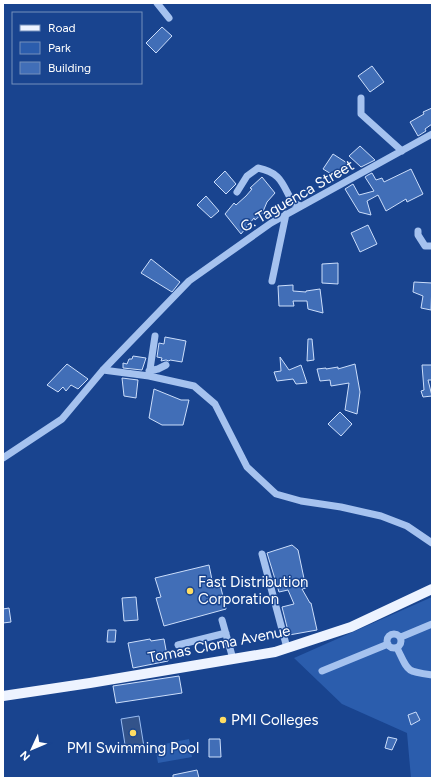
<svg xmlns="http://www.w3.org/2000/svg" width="435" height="781" viewBox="0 0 435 781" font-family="Figtree,sans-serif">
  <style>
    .green { fill: #2b5dad }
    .water { fill: #33538a; stroke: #98bbf1 }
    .building { fill: #416eb7; stroke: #ccdefb }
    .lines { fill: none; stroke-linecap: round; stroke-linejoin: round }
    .minor { stroke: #a5c2ef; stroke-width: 7 }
    .major { stroke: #edf3ff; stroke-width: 10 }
    .poi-dot { fill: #ffdd63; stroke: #19448f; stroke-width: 1.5 }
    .labels { text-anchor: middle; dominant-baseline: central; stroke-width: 3; stroke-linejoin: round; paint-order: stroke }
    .street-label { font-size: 15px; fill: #fff; stroke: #19448f }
    .poi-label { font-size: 15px; fill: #fff; stroke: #19448f; text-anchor: start }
  </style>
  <rect width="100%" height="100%" fill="#19448f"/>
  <path class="green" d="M432 597V778H411L407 733 342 704 294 658Z
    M189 739 192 757 158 763 155 746Z"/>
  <path class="water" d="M139 716 144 747 126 751 121 719Z"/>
  <path class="building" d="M162 27 172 36 156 53 146 43Z
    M372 66 384 82 370 92 358 76Z
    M432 108V124L425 129 426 131 418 136 410 122 424 114 423 112Z
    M360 146 375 160 361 167 349 156Z
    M333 154 347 163 338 178 323 169Z
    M411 169 423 194 407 202 406 199 386 211 378 195 367 201 371 215 359 212 345 189 353 184 359 195 374 191 365 177 368 175 372 173 376 180 382 178 384 182Z
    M225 171 236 184 226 194 214 182Z
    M262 177 275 193 267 202 262 214 255 220 254 218 241 234 225 214 234 203 236 205 246 196 252 189 250 188Z
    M206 196 219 211 211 218 197 205Z
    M368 225 377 244 360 252 351 233Z
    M151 259 180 282 172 292 141 273Z
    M338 263V284L322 283V264Z
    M414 282 432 283 431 310 421 308 423 296 413 292Z
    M293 285V291L306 292V291L320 289 323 313 308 309 307 301H293L294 306H279L278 286Z
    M165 337 186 341 182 362 170 360 169 361 166 360 161 361 162 358 157 357 159 343 164 344Z
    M308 339H312L314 360 307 361Z
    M133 356 146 358 142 370 123 368V363L127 364 129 359H132Z
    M280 357 289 370 301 365 307 383 296 384 293 379 277 381 274 372 281 371Z
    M67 364 88 379 78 389 71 385 66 391 63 387 58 392 47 385Z
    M355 364 360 392 357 414 345 410 349 383 331 386 330 380 320 381 317 369 326 368V369L338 367V369Z
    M422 365H432V380H428L432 396 423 397 421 391 424 390Z
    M122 378 138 380 136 398 124 396Z
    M154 389 181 400H189L183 425H162L149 418Z
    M340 412 352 424 341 436 328 424Z
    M292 545 298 550 306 588 302 589 310 603H311L317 630 289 635 282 607 294 604 288 590 279 592 267 553Z
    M209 565 213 585 220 584 226 609 164 626 156 598 161 597 155 578Z
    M136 597 138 620 124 621 122 598Z
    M9 608 11 622 3 623V609Z
    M108 630H116L115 642H107Z
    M150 639 151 641 164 639 168 661 133 668 128 643Z
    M179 676 182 693 116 703 113 686Z
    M416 712 420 720 411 725 408 715Z
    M388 737 397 739 392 750 385 748Z
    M209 739H220L221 757H209Z
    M197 770 199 778H173V775Z"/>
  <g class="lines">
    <path class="minor" d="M157 3 169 18
      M361 98V114L402 151
      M237 192 247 176 258 168C282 173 282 184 293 203L301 206
      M418 231V235L425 246H432
      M272 281 286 214
      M103 370 149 376 194 386 215 404 247 467 276 494 301 501 341 507 381 516 407 526 432 543
      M149 371 158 369 166 365
      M149 376 155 336
      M3 458 62 419 103 370 189 281 271 223 432 134
      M262 554 287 648
      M222 620 233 659
      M387 641a7 7 0 1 1 14 0a7 7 0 1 1-14 0Z
      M401 637 432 624
      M178 645 226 633
      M397 648C409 672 405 671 432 675
      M322 671 388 644"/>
    <path class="major" d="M3 696 90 683 275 652 351 627 432 589"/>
  </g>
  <g class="poi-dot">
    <circle cx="190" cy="591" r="4"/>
    <circle cx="223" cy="720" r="4"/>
    <circle cx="133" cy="733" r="4"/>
  </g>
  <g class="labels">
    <g class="street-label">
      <text transform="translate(297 196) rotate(-30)">G. Taguenca Street</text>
      <text transform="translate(219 644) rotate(-11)">Tomas Cloma Avenue</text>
    </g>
    <g class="poi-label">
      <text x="198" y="582">Fast Distribution<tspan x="198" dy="17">Corporation</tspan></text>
      <text x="231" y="720">PMI Colleges</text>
      <text x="133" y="748" text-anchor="middle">PMI Swimming Pool</text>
    </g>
  </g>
  <rect width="435" height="781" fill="none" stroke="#ffffff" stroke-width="8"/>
  <rect x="12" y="12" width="130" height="72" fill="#19448f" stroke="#758fbc"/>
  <rect x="20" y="25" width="20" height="6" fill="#edf3ff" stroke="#758fbc"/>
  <text x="48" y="32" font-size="12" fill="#ffffff">Road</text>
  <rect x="20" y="42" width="20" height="12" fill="#2b5dad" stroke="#758fbc"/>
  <text x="48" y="52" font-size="12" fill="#ffffff">Park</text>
  <rect x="20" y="62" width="20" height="12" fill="#416eb7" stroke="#758fbc"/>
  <text x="48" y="72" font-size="12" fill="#ffffff">Building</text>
  <g transform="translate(32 749) rotate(226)" stroke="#19448f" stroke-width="3" paint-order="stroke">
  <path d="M0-3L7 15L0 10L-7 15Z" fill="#ffffff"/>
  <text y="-6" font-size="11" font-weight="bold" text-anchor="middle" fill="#ffffff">N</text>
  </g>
</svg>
